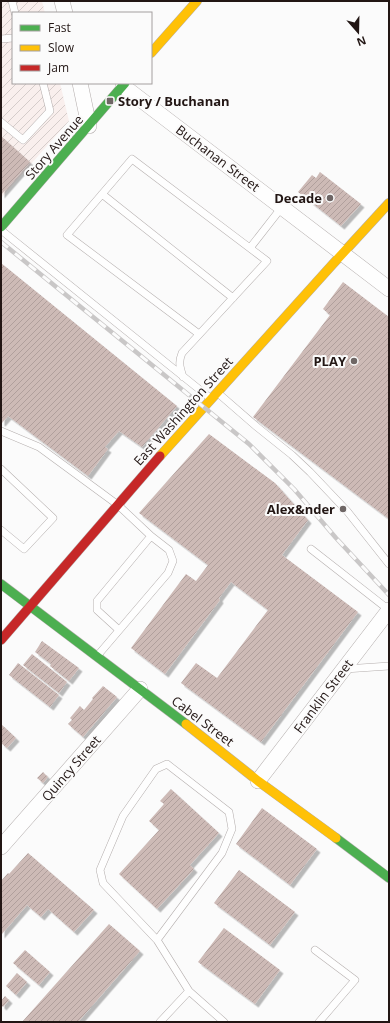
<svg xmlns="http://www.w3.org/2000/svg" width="390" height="1023" viewBox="0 0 390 1023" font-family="'Open Sans',sans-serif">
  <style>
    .industrial { fill: url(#industrial-furrows) }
    .building { fill: url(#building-hatch); filter: url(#shadow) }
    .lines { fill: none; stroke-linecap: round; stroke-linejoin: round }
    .lane-casing { stroke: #b4aead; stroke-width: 8 }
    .street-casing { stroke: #b4aead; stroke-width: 16 }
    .fast-casing { stroke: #b4aead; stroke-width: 10 }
    .slow-casing { stroke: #b4aead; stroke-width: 10 }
    .jam-casing { stroke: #b4aead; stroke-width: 10 }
    .lane { stroke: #fefefe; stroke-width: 7 }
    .street { stroke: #fefefe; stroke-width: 15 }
    .fast { stroke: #4caf50; stroke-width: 9 }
    .slow { stroke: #ffc107; stroke-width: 9 }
    .jam { stroke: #c62828; stroke-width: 9 }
    .rail-casing { stroke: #c9c7c7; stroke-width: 4.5 }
    .rail { stroke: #fbfbfb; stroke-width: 3; stroke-dasharray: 9; stroke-linecap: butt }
    .poi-dot { fill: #6e6665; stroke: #fbfbfb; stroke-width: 1.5 }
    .labels { text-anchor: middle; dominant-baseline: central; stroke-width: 4; stroke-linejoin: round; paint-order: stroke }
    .poi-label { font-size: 13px; font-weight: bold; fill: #221614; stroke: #fbfbfb; text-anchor: end }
    .street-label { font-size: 13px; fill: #221614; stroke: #fbfbfb }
  </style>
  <defs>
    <pattern id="industrial-furrows" width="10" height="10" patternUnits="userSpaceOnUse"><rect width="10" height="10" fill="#f9efed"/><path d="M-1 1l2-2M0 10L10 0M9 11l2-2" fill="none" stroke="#d5ccca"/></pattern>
    <pattern id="building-hatch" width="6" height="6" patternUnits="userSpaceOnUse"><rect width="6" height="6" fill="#cdbab6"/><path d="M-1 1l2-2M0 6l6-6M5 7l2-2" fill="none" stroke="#b09f9c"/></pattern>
    <filter id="shadow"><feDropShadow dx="3.5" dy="3.5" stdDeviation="0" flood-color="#0004"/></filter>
  </defs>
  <rect width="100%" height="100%" fill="#fbfbfb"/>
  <path class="industrial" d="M1 1H42L45 13H13V83H60L69 121 1 198Z"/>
  <path class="building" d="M1 136 30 162 1 195Z
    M320 172 361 204 341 226 298 192 312 175 316 178Z
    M1 263 177 406 142 447 119 431 105 447 108 449 88 476 8 416 2 423 1 422Z
    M343 282 389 317V519L253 417 330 315 323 309Z
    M209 434 275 483 308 520 282 555 358 612 261 742 181 683 196 663 217 678 268 610 231 582 219 598 220 600 165 674 131 648 186 574 196 581 208 565 139 513Z
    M42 641 79 668 69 681 50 666 51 664 35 652Z
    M32 654 67 682 59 693 23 665Z
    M18 663 59 695 50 707 9 675Z
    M103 686 117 697 83 737 68 724 72 720 70 718 80 706 84 710 93 699 92 698Z
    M1 724 16 738 7 748 1 743Z
    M43 772 48 777 43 783 37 778Z
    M171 789 219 833 190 865 194 869 157 909 119 874 159 830 149 821 164 804 160 801Z
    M262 808 317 849 290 885 236 844Z
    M28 853 94 910 74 932 48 909 41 917 27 905 1 935V881L8 873 9 874Z
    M239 870 295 912 270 945 214 903Z
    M109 924 140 951 78 1022H22Z
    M224 928 280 970 255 1004 198 962Z
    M25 950 50 972 39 985 13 963Z
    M17 973 27 982 16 995 6 986Z
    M5 996 9 1000 3 1007 1 1005V1001Z"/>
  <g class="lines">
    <defs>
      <path id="lane" d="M12 1 15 13
        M1 39 13 38
        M1 122 23 140 50 111 43 83
        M102 194 233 298
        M1 230 210 398
        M250 248 282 207
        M183 377C180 367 178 363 182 353L267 261 132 159 67 235 199 334
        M219 394 257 427 292 455 310 472 347 511 389 564
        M1 431 39 447 118 505 151 536 169 550 173 561 168 573 98 655
        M1 469 53 518 24 549 1 530
        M311 549 389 610
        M119 630 97 610V601L151 536
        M345 669 389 666
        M157 940 103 883 100 870 123 816 156 769 167 764 229 812 232 829 222 853 157 940 189 991
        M315 950 355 980 319 1022
        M160 1022 189 991 224 1022"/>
      <path id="street" d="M62 1 65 13
        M80 83 89 126
        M123 86 389 289
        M258 781 389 610
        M1 847 140 689"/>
      <path id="fast" d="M1 227 125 83
        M1 584 186 724
        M336 838 389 878"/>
      <path id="slow" d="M151 53 197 1
        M160 456 332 265 389 203
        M186 724 258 781 336 838"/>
      <path id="jam" d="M1 640 160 456"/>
    </defs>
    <use href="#lane" class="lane-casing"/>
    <use href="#street" class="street-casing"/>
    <use href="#fast" class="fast-casing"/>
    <use href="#slow" class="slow-casing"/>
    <use href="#jam" class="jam-casing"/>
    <use href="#lane" class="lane"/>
    <use href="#street" class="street"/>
    <use href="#fast" class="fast"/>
    <use href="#slow" class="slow"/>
    <use href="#jam" class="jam"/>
    <defs>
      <path id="rail" d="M1 242 249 444 294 489 336 538 389 595"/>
    </defs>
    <use href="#rail" class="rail-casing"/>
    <use href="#rail" class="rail"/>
  </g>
  <g class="poi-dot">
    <rect x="106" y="97" width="8" height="8" rx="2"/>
    <circle cx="330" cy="198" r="4"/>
    <circle cx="354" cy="361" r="4"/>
    <circle cx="343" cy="509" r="4"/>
  </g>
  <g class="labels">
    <g class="poi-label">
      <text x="118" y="101" text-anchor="start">Story / Buchanan</text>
      <text x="322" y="198">Decade</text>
      <text x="346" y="361">PLAY</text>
      <text x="335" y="509">Alex&amp;nder</text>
    </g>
    <g class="street-label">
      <text transform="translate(54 147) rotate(-49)">Story Avenue</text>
      <text transform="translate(218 158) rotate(37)">Buchanan Street</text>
      <text transform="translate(183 411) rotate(-48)">East Washington Street</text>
      <text transform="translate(323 696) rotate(-53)">Franklin Street</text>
      <text transform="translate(203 721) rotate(37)">Cabel Street</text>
      <text transform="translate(71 768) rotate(-49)">Quincy Street</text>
    </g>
  </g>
  <rect width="390" height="1023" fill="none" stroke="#221614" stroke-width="4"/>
  <rect x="12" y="12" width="140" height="72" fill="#fbfbfb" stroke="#a49f9f"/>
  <rect x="20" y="25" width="20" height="6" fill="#4caf50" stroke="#a49f9f"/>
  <text x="48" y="32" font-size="12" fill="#221614">Fast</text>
  <rect x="20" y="45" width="20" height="6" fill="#ffc107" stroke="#a49f9f"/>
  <text x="48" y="52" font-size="12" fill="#221614">Slow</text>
  <rect x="20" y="65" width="20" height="6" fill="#c62828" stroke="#a49f9f"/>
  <text x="48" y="72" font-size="12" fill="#221614">Jam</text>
  <g transform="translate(358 32) rotate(160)" stroke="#fbfbfb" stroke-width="3" paint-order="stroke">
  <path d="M0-3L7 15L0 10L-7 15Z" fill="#221614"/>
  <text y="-6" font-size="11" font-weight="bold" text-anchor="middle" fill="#221614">N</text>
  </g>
</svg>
